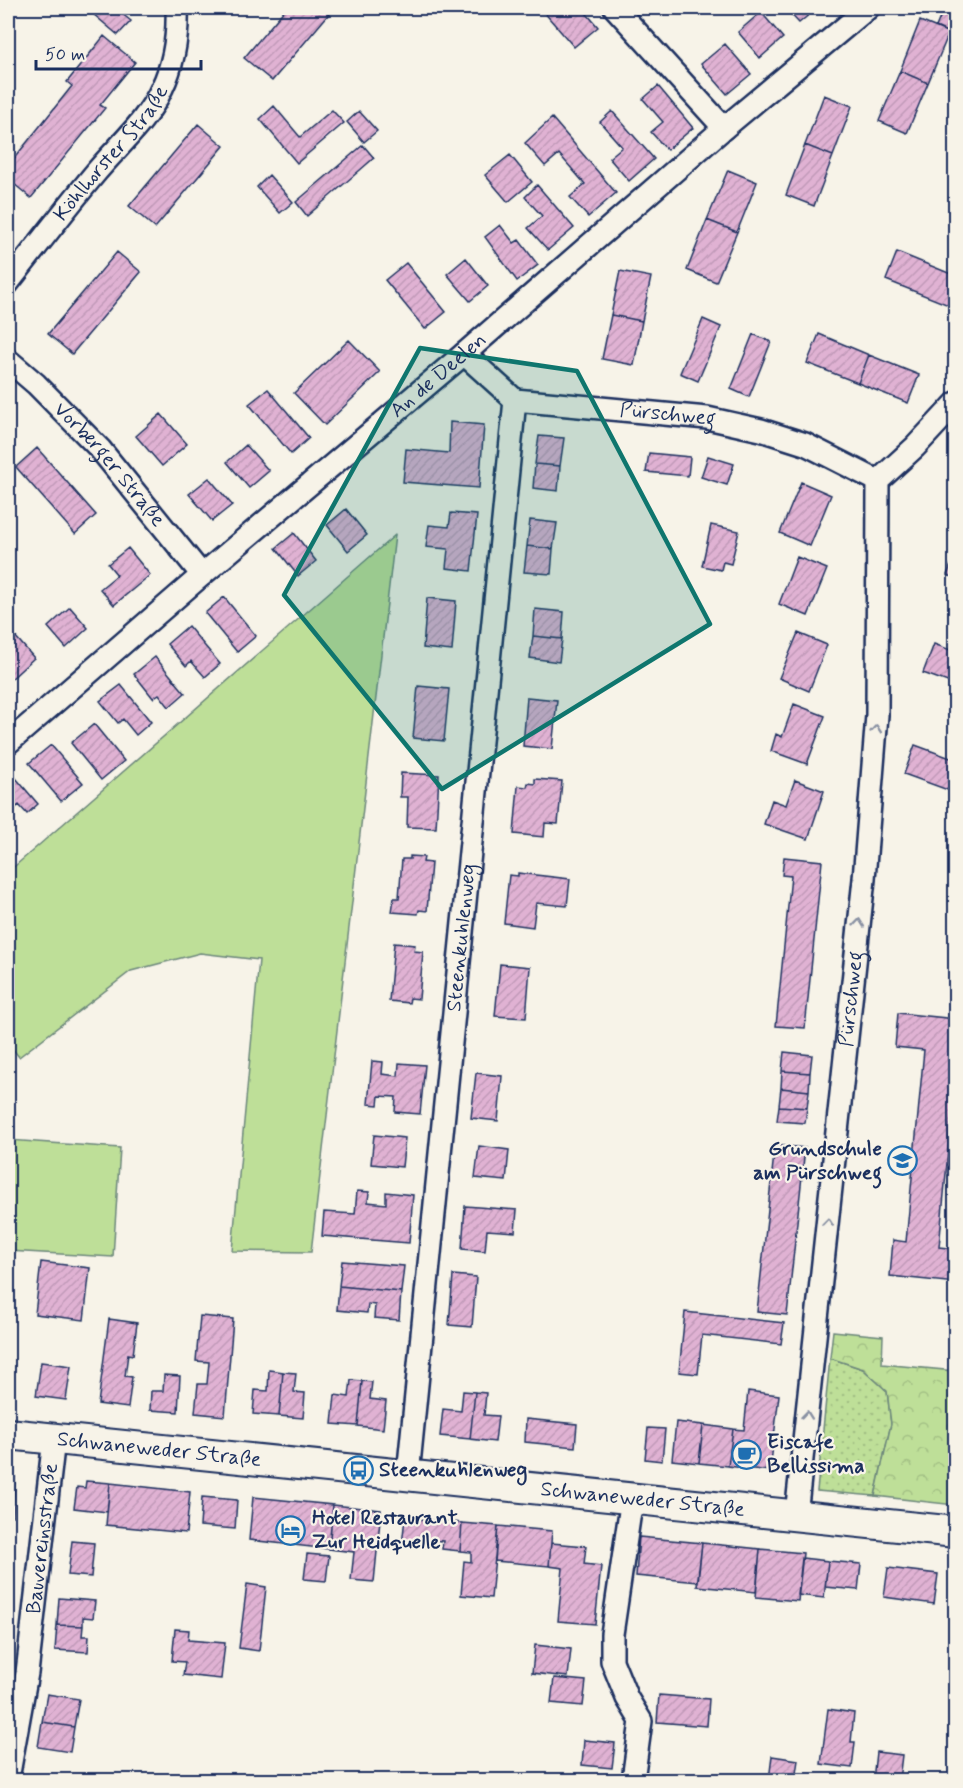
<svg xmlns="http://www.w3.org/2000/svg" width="963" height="1788" viewBox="0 0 963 1788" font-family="Mynerve,sans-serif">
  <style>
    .grass { fill: url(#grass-dots); stroke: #6c877b; stroke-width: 1.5 }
    .forest { fill: url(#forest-crowns); stroke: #6c877b; stroke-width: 1.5 }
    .garden { fill: #bedf98; stroke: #6c877b; stroke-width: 1.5 }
    .building { fill: url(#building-hatch); stroke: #1b2f5e; stroke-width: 1.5 }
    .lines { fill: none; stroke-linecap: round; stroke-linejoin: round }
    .street-casing { stroke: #1b2f5e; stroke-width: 26 }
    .secondary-casing { stroke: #1b2f5e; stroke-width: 34 }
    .street { stroke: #f7f3e8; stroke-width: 21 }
    .secondary { stroke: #f7f3e8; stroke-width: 30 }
    .oneway { stroke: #8991a3 }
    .marked { fill: #0f766e; fill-opacity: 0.2; stroke: #0f766e; stroke-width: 4.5; stroke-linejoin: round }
    .labels { text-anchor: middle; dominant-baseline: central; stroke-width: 4.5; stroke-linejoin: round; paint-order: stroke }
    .street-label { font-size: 21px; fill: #1b2f5e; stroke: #f7f3e8 }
    .poi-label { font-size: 21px; font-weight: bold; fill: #1b2f5e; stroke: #f7f3e8; text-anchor: start }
  </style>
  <defs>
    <pattern id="grass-dots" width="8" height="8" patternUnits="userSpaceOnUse" patternTransform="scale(1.5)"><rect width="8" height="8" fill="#bedf98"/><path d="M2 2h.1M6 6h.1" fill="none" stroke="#a3c085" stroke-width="1.8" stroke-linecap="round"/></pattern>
    <pattern id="forest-crowns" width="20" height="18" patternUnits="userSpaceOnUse" patternTransform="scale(1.5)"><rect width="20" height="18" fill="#bedf98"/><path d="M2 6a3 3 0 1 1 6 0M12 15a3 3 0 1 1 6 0" fill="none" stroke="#a3c085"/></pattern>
    <pattern id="building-hatch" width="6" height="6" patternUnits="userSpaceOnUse" patternTransform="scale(1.5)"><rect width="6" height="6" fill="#e0b2d3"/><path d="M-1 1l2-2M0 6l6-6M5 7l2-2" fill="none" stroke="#c099b8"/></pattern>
  </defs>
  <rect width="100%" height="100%" fill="#f7f3e8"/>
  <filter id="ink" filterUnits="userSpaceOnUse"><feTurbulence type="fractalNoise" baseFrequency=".0167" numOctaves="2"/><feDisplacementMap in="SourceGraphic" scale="12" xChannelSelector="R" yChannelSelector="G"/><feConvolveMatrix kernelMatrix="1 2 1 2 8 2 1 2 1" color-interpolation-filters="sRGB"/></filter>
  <g filter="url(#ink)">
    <path class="grass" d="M830 1358 863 1369 887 1391 891 1424 875 1496 817 1491Z"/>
    <path class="forest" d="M833 1331 883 1336 882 1364 955 1371V1505L875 1496 891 1424 887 1391 863 1369 830 1358Z"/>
    <path class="garden" d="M395 535 311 1252 232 1251 259 960 200 953 131 971 19 1057 8 1043V872Z
      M8 1140 120 1148 113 1257 8 1251Z"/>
    <path class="building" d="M86 8H115L131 21 118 35Z
      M286 8H334L272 81 244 58Z
      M546 8H582L598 27 574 47 543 11Z
      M785 8H817L799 23Z
      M944 8H956V18L949 33 936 27Z
      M761 12 783 38 760 58 738 32Z
      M920 21 949 33 928 83 900 71Z
      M104 36 135 62 100 105 105 108 31 198 8 179V166L72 86 67 82Z
      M725 44 751 74 727 94 701 64Z
      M900 71 928 83 907 133 879 121Z
      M658 86 693 128 667 150 651 132 663 122 643 99Z
      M824 95 852 106 833 156 805 145Z
      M274 106 300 137 332 110 344 123 297 163 260 119Z
      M359 111 377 131 364 142 347 122Z
      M612 111 654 159 629 181 609 158 622 147 600 122Z
      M552 118 616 193 588 217 570 197 585 184 559 154 545 166 525 143Z
      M198 124 224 146 155 228 129 206Z
      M363 145 374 158 307 216 296 202Z
      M805 145 833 156 814 206 786 195Z
      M510 155 532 182 508 202 485 175Z
      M728 170 757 182 737 232 707 220Z
      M269 175 293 202 280 213 257 187Z
      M537 185 574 228 548 250 528 228 542 216 525 197Z
      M707 220 737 232 716 282 687 270Z
      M500 225 514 243 519 240 538 265 517 281 485 237Z
      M117 252 141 272 72 354 48 334Z
      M897 252 956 276V308L886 280Z
      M466 258 488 286 470 301 447 274Z
      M406 263 446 312 425 329 385 280Z
      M620 271 651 277 642 321 611 315Z
      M611 315 642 321 634 365 602 359Z
      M703 319 721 327 698 381 680 373Z
      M753 334 771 342 749 397 731 389Z
      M819 334 869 355 858 383 807 363Z
      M349 340 380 372 325 425 294 393Z
      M869 355 919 375 908 403 858 383Z
      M268 389 309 438 291 454 249 404Z
      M161 414 187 444 162 466 136 436Z
      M450 422 484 425 479 488 403 482 406 449 449 453Z
      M539 436 564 438 560 466 535 464Z
      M246 445 269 471 249 488 227 462Z
      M37 448 96 515 75 534 16 467Z
      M649 453 690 457 688 476 646 472Z
      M708 456 734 464 727 485 701 477Z
      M535 464 560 466 558 491 533 488Z
      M209 478 232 505 212 521 189 494Z
      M801 482 831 495 810 546 780 533Z
      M346 509 367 535 348 551 327 525Z
      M451 513 477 515 471 571 446 568 448 549 426 547 429 525 449 527Z
      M530 520 557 523 553 549 527 546Z
      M711 525 739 531 731 564 723 562 721 570 702 566Z
      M294 533 316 561 298 576 276 548Z
      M527 546 553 549 551 574 524 572Z
      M128 548 150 575 114 605 100 589 117 575 108 564Z
      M956 552V578L947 575Z
      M797 557 827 569 808 616 779 604Z
      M224 597 256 636 237 652 205 613Z
      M427 598 456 601 452 651 423 648Z
      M70 607 88 628 66 648 48 627Z
      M535 609 564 612 562 639 533 636Z
      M188 626 220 664 205 677 191 661 186 666 167 644Z
      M8 628 34 658 8 682Z
      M798 633 827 645 809 691 779 678Z
      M533 636 562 639 559 662 530 658Z
      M934 644 956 652V685L923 673Z
      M155 657 185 693 169 707 159 694 153 698 134 674Z
      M121 685 151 722 136 735 123 719 118 723 100 701Z
      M418 686 449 689 444 741 413 738Z
      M527 697 557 700 552 749 523 746Z
      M794 704 825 716 807 764 771 751 776 734 782 737Z
      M94 724 124 761 101 780 71 743Z
      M51 745 83 783 61 801 29 763Z
      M915 745 956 760V793L904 774Z
      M401 773 439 775 436 828 407 827 408 797H400Z
      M15 777 38 804 27 814 19 805 11 812 8 808V783Z
      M535 779 562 781 558 824 545 823 544 837 514 834 518 786 527 787 528 783 535 784Z
      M795 780 824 791 808 839 764 824 772 800 786 805Z
      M410 856 424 857 423 862 431 863 427 911 419 910 418 914 392 912 394 898H399L402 859H410Z
      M784 857 822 861 805 1028 776 1026 791 876 782 875Z
      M518 873 570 879 567 906 536 903 533 927 504 923 509 875 518 876Z
      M394 943 415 945 414 951 423 952 419 999 410 998 409 1003 389 1001Z
      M500 964 530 967 526 1018 495 1016Z
      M898 1013 956 1019V1068L939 1247 956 1249V1283L890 1276 893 1240 906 1242 924 1050 895 1047Z
      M784 1052 812 1055 810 1073 782 1071Z
      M372 1061 383 1062 382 1074 398 1076 399 1063 425 1065 420 1114 395 1112 396 1097 379 1096 378 1105 368 1104Z
      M782 1071 810 1073 809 1091 781 1088Z
      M476 1073 502 1076 498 1121 471 1118Z
      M781 1088 809 1091 807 1108 779 1106Z
      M779 1106 807 1108 805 1123 777 1121Z
      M374 1135 405 1138 402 1167 371 1164Z
      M775 1145 805 1148 787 1315 757 1312Z
      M479 1146 509 1150 506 1181 475 1178Z
      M357 1191 369 1192 368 1202 386 1204V1192L413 1195 409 1243 322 1236 324 1212 355 1214Z
      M465 1206 517 1210 515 1232 487 1230 485 1251 462 1249Z
      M342 1261 404 1266 401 1292 339 1286Z
      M41 1262 90 1268 84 1320 35 1314Z
      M453 1275 476 1277 472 1327 449 1325Z
      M339 1286 401 1292 399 1320 374 1318 375 1305 368 1304 367 1313 337 1310Z
      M685 1312 784 1323 781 1344 702 1335 698 1374 679 1372Z
      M200 1316 233 1319 225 1416 195 1413 198 1384H207L209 1362 196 1361Z
      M109 1319 137 1323 133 1355 128 1354 125 1376 132 1377 128 1408 98 1404Z
      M41 1362 71 1366 66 1400 36 1396Z
      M269 1370 283 1372 279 1416 253 1414 255 1390 268 1391Z
      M283 1372 296 1373 294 1392 305 1393 303 1418 279 1416Z
      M164 1375 180 1376 178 1412 150 1410 151 1391H163Z
      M351 1380 362 1381 358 1426 332 1424 335 1395 349 1397Z
      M362 1381 372 1382 370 1399 386 1401 383 1429 358 1426Z
      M463 1391 475 1392 470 1439 440 1436 443 1409 461 1411Z
      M748 1391 779 1395 770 1471 728 1466 733 1429 744 1430Z
      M475 1392 486 1393 484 1415 498 1416 495 1442 470 1439Z
      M526 1419 577 1424 575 1447 525 1442Z
      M676 1422 703 1425 699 1463 672 1460Z
      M703 1425 733 1429 728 1466 699 1463Z
      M648 1428 665 1429 662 1461 645 1459Z
      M8 1476H15L13 1516 8 1515Z
      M86 1481 110 1483 107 1512 74 1508 77 1487 85 1488Z
      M110 1483 190 1492 186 1533 106 1525Z
      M202 1497 237 1500 235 1529 200 1526Z
      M253 1497 333 1505 329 1549 249 1540Z
      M333 1505 381 1510 374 1582 351 1580 354 1552 329 1549Z
      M405 1518 462 1523 460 1551 442 1549 443 1541 428 1540 427 1547 402 1545Z
      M462 1523 498 1526 491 1598 461 1595 464 1561 471 1562V1552L460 1551Z
      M498 1526 552 1531 549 1566 495 1561Z
      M639 1537 702 1543 698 1582 636 1576Z
      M72 1541 94 1543 91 1577 68 1575Z
      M551 1543 586 1546 584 1564 601 1566 595 1624 558 1621 563 1568 549 1566Z
      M702 1543 760 1549 756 1592 697 1586Z
      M760 1549 803 1553 798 1601 756 1597Z
      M307 1554 329 1556 326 1581 304 1579Z
      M802 1558 828 1561 824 1598 798 1595Z
      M828 1561 861 1564 858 1590 825 1587Z
      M888 1568 938 1574 934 1604 884 1597Z
      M8 1580H12L10 1608H8Z
      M247 1584 266 1587 259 1651 239 1648Z
      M59 1598 95 1601 93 1618 83 1617V1626L57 1625Z
      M57 1625 83 1626 82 1636H89L88 1652 55 1650Z
      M175 1629 189 1630 188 1640 225 1643 221 1679 183 1675 185 1662 172 1661Z
      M535 1645 571 1649 568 1677 532 1673Z
      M554 1678 586 1681 583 1706 551 1703Z
      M47 1694 79 1699 74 1727 42 1722Z
      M659 1695 709 1699 707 1726 657 1722Z
      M828 1709 854 1713 851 1742H855L852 1768 821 1764Z
      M42 1722 74 1727 70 1752 38 1747Z
      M584 1740 615 1743 612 1768 582 1765Z
      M876 1752 902 1755 899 1780H873Z
      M772 1756 798 1760 795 1780H769Z"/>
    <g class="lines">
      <defs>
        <g id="street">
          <path d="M615 8 724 128"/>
          <path id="s1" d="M8 283C37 246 66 208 97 171 119 145 148 120 162 88 174 63 178 35 177 8"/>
          <path id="s2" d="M464 354 515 400 707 418 761 430 805 444 878 481"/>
          <path id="s3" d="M8 360 36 384 100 449 202 575"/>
          <path id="s4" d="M8 743 202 575 464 354 724 128 868 8"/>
          <path id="s5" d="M408 1475 515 400"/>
          <path d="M632 1498 612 1634V1661L627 1698 641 1721 633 1780"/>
          <path id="s6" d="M796 1515 864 879 877 715 878 481 915 447 956 403"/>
          <path id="s7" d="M8 1779 27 1673 54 1439"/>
        </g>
        <g id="secondary">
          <path id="s8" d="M8 1434 956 1532"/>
        </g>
      </defs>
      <use href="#street" class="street-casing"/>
      <use href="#secondary" class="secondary-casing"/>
      <use href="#street" class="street"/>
      <use href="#secondary" class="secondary"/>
    </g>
    <defs><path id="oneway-chevron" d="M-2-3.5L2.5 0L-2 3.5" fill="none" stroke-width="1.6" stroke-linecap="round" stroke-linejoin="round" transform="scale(1.5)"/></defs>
    <g class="oneway">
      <use href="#oneway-chevron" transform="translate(876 729) rotate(-85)"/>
      <use href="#oneway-chevron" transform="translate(859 923) rotate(-84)"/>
      <use href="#oneway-chevron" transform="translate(828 1222) rotate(-84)"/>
      <use href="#oneway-chevron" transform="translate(807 1415) rotate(-84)"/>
    </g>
  </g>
  <path class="marked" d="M420 348 577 371 710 624 442 789 284 595Z"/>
  <defs>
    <symbol id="school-ring" viewBox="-11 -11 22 22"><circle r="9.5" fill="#f7f3e8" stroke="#1f6fb2" stroke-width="1.5"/><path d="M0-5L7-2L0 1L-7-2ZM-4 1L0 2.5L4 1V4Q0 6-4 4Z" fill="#1f6fb2"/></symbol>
    <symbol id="cafe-ring" viewBox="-11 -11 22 22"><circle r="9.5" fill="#f7f3e8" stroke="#1f6fb2" stroke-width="1.5"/><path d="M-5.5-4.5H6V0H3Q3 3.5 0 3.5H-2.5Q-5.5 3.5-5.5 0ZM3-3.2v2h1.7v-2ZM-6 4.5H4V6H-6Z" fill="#1f6fb2"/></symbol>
    <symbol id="bus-ring" viewBox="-11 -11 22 22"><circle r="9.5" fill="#f7f3e8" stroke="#1f6fb2" stroke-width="1.5"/><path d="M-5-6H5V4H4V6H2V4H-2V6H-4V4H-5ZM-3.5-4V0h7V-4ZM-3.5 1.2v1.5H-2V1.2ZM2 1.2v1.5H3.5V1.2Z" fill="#1f6fb2"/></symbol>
    <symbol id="hotel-ring" viewBox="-11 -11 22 22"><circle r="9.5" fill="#f7f3e8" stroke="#1f6fb2" stroke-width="1.5"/><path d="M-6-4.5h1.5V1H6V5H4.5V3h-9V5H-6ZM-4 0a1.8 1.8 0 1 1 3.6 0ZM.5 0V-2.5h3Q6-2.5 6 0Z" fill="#1f6fb2"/></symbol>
  </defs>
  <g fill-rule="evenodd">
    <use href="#school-ring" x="886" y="1144" width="33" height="33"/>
    <use href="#cafe-ring" x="730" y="1438" width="33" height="33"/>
    <use href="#bus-ring" x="342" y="1454" width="33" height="33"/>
    <use href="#hotel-ring" x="274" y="1514" width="33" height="33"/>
  </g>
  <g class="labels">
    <g class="street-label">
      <text stroke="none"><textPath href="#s1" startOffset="166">Köhlhorster Straße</textPath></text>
      <text stroke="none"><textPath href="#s4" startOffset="566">An de Deelen</textPath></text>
      <text stroke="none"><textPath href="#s2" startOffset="222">Pürschweg</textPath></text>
      <text stroke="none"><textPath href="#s3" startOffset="146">Vorberger Straße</textPath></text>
      <text stroke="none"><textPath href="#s5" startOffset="540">Steenkuhlenweg</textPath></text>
      <text stroke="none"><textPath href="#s6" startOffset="519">Pürschweg</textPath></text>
      <text stroke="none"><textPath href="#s8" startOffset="152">Schwaneweder Straße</textPath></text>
      <text stroke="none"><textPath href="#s8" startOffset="638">Schwaneweder Straße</textPath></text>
      <text stroke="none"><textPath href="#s7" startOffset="243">Bauvereinsstraße</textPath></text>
    </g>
    <g class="poi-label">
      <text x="882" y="1149" text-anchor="end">Grundschule<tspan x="882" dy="24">am Pürschweg</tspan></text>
      <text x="767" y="1442">Eiscafe<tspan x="767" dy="24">Bellissima</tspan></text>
      <text x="379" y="1470">Steenkuhlenweg</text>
      <text x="312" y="1518">Hotel Restaurant<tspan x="312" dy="24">Zur Heidquelle</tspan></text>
    </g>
  </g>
  <rect width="963" height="1788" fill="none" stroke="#f7f3e8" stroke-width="30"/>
  <rect x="15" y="15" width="933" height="1758" fill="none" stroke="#1b2f5e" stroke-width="2" filter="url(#ink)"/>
  <path d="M36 60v9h165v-9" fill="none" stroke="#1b2f5e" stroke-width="3"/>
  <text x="45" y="60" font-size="18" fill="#1b2f5e" stroke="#f7f3e8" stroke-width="4.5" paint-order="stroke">50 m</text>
</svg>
